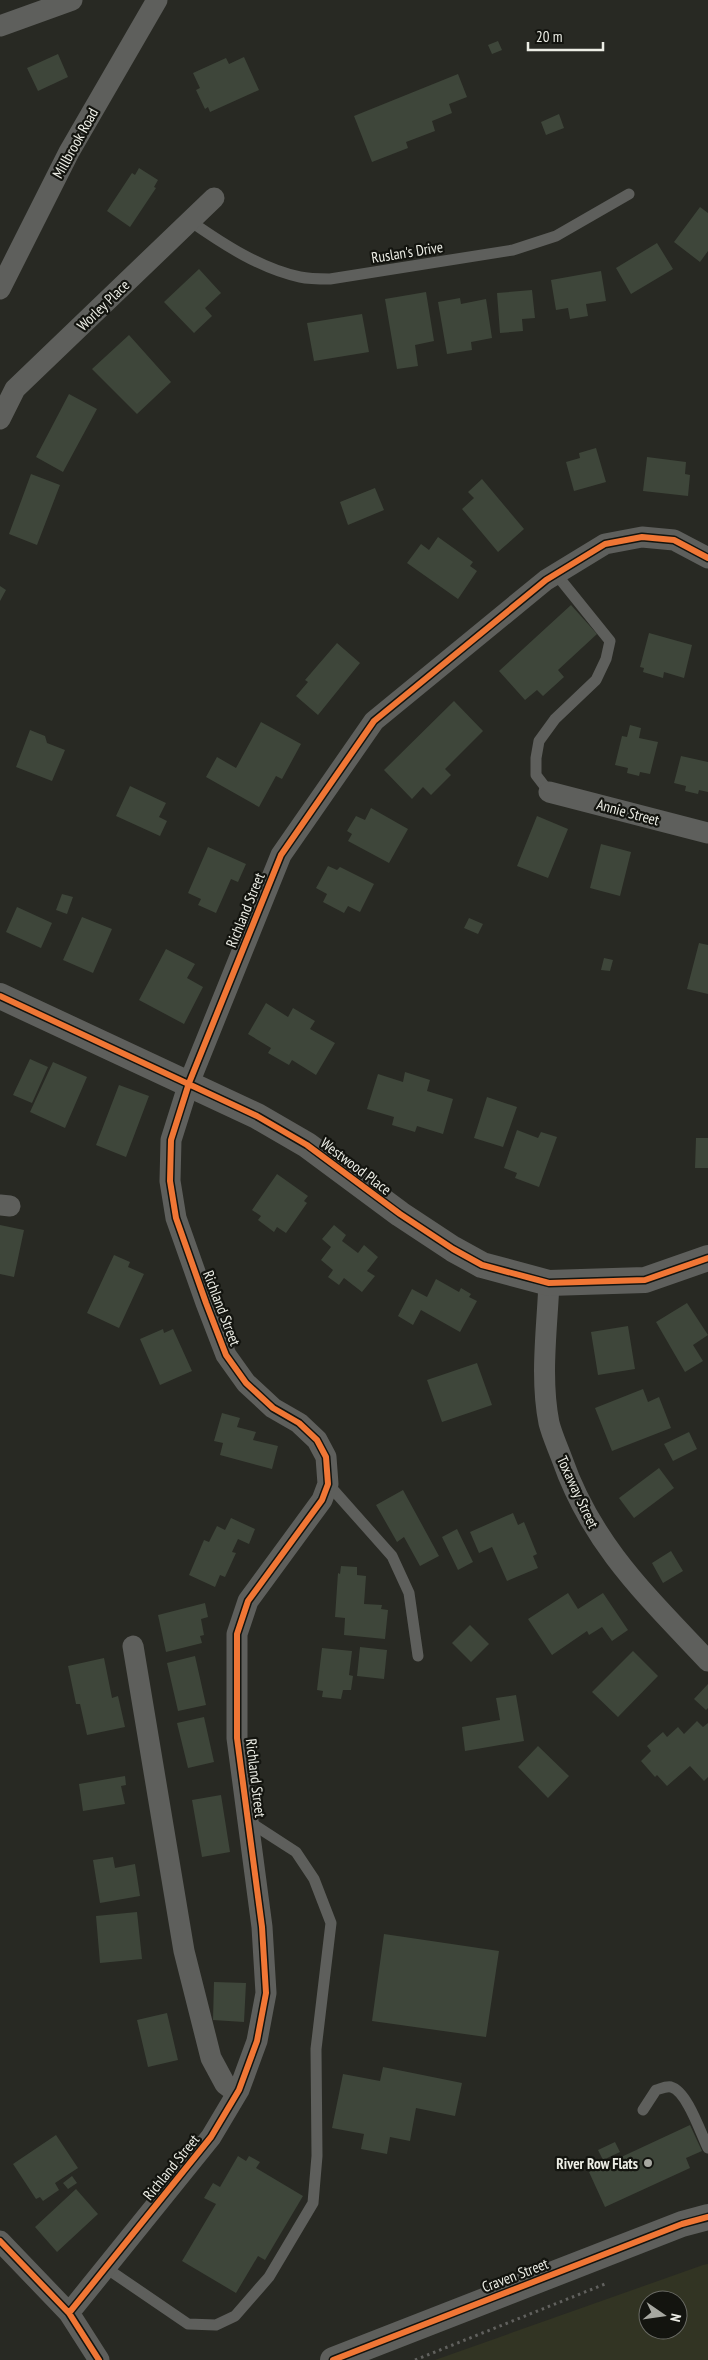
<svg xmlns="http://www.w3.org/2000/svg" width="708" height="2360" viewBox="0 0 708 2360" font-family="'PT Sans Narrow',sans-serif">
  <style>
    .built { fill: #323423; fill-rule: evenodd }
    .building { fill: #3e463a }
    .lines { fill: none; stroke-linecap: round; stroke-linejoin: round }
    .path { stroke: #61615e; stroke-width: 3; stroke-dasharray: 2.5 4; stroke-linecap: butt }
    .service { stroke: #5e5f5c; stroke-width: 11 }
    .minor { stroke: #5e5f5c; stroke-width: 21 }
    .tertiary { stroke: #5e5f5c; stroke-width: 26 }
    .cycleway-casing { stroke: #13140f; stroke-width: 9 }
    .cycleway { stroke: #f07635; stroke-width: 6 }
    .poi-dot { fill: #a7a8a1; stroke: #13140f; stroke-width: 2 }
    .labels { text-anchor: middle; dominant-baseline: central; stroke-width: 4.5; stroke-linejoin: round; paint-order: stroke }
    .street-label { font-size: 15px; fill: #ecede5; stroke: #13140f }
    .poi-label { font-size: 15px; font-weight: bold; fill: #ecede5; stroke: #13140f; text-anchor: end }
  </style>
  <rect width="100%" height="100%" fill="#282923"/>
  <path class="built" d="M708 2264V2360H435L703 2265ZM648 2300H678V2330H648Z"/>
  <path class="building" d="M498 41 502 50 492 54 488 45Z
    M58 54 68 77 38 91 27 68Z
    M244 57 259 90 210 112 208 107 205 109 196 90 200 88 193 73 226 58 229 64Z
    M458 74 467 97 449 104 452 113 432 121 435 131 406 142 408 148 372 162 354 116Z
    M559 114 564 128 546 135 541 122Z
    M139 168 158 180 154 187 156 188 130 227 107 211 132 173 135 175Z
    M700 207 708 213V251L700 262 674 242Z
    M657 243 673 269 631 294 616 268Z
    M199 269 221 293 205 308 212 316 194 333 164 302Z
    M601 271 606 301 586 304 588 316 570 319 568 308 556 310 551 280Z
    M532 290 535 318 522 319 523 331 500 333 497 293Z
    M426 292 434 341 415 345 418 366 397 369 385 299Z
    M460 298 461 304 486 299 492 338 471 342 472 350 447 354 438 302Z
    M362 314 369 352 314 361 307 323Z
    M129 335 171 382 137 414 92 369Z
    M69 394 97 409 63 472 36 457Z
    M596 448 606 482 574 491 566 462 580 458 579 453Z
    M647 457 686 462 685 474 690 475 688 496 643 491Z
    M31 474 60 485 37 545 9 534Z
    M482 479 524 529 498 552 462 509 474 498 468 492Z
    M375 488 384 510 348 525 340 502Z
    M438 537 473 562 470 566 477 571 458 599 407 563 421 544 429 550Z
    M0 586 6 590 0 601Z
    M571 605 597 634 558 670 564 677 543 696 537 690 525 700 499 671Z
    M649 633 692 645 684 678 664 672 663 678 643 672 644 668 640 667Z
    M337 643 360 663 318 715 296 696 308 682 305 680Z
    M454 701 483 731 445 769 451 775 431 795 423 787 412 799 384 770Z
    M261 722 301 744 282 779 276 776 259 807 206 777 217 757 236 768Z
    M630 725 641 728 639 738 658 742 650 774 640 772 639 776 627 773 628 768 615 765 622 736 627 737Z
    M30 730 45 736 47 743 65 750 52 781 16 767Z
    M681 756 708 762V792L699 790 698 794 685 791 686 786 674 783Z
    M130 786 166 803 159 817 167 821 160 836 116 816Z
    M371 808 408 829 389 863 348 841 352 834 347 831 356 816 365 820Z
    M537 816 568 829 548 878 517 866Z
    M601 844 631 852 620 896 590 888Z
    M208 847 246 864 238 882 231 879 216 913 198 905 201 899 188 893Z
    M328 866 337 870 340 867 374 884 360 912 348 906 344 913 323 902 327 894 316 888Z
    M62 894 73 897 67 914 56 910Z
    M17 907 52 923 41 948 6 932Z
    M82 917 112 929 93 973 63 960Z
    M469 918 483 924 478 934 464 928Z
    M699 943 708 945V994L687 989Z
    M166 949 195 964 187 978 203 987 184 1024 139 1000Z
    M604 958 613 960 610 971 601 970Z
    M266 1003 288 1017 293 1008 315 1021 310 1029 335 1043 316 1075 292 1060 289 1065 268 1053 271 1048 248 1034Z
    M30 1059 48 1067 32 1103 13 1095Z
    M53 1062 87 1077 65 1128 30 1112Z
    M405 1072 430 1080 427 1091 453 1099 443 1134 417 1126 415 1132 392 1125 394 1117 367 1109 378 1074 403 1082Z
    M119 1085 149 1096 126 1157 96 1145Z
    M487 1097 517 1107 503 1147 474 1138Z
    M517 1130 538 1138 541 1132 557 1137 539 1187 515 1178 517 1173 504 1168Z
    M696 1138H708V1168H695Z
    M277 1174 308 1196 304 1201 307 1203 286 1233 277 1227 274 1232 258 1220 261 1216 252 1210Z
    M0 1225 24 1230 14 1277 0 1274Z
    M334 1225 346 1235 342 1241 358 1253 364 1245 378 1257 367 1271 375 1276 362 1292 344 1278 339 1285 328 1277 333 1270 321 1260 331 1247 322 1239Z
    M114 1255 130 1262 128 1267 144 1274 119 1328 87 1313Z
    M436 1279 459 1292 461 1288 471 1294 469 1297 477 1301 460 1332 421 1310 413 1325 398 1316 412 1289 427 1297Z
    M687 1303 708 1335 693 1345 703 1361 685 1372 656 1322Z
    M628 1326 635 1369 598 1375 591 1332Z
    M163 1329 164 1333 173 1329 192 1371 160 1385 140 1339Z
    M477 1363 492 1405 442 1422 427 1380Z
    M643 1389 648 1402 659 1397 671 1428 612 1451 595 1408Z
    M222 1413 240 1418 237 1427 256 1432 253 1440 278 1446 272 1469 220 1455 223 1443 214 1441Z
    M689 1432 697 1449 673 1461 664 1444Z
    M659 1468 674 1488 634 1518 619 1498Z
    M403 1490 439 1556 420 1566 404 1537 397 1542 376 1505Z
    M513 1513 518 1525 524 1522 537 1554 533 1556 538 1568 507 1581 492 1547 479 1553 470 1532Z
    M231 1518 255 1529 249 1544 238 1539 232 1552 236 1553 225 1577 220 1575 215 1587 189 1575 204 1540 209 1542 217 1526 225 1530Z
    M457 1529 473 1562 458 1570 442 1537Z
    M671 1551 683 1571 663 1583 652 1563Z
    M341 1566 357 1567V1575L366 1576 364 1604 382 1605 381 1609 388 1610 385 1639 344 1635 345 1618 335 1617 338 1573 340 1574Z
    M568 1593 578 1609 603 1593 628 1630 612 1641 602 1627 589 1635 587 1631 552 1655 528 1619Z
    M205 1603 208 1617 201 1619 204 1635 200 1636 202 1643 166 1652 158 1615Z
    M470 1625 489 1644 471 1662 452 1643Z
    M360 1647 387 1650 384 1679 357 1676Z
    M322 1648 352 1651 349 1675 353 1676 351 1690H343L341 1699 322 1697 323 1691 317 1690Z
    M633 1651 658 1676 618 1717 592 1692Z
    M195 1656 206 1705 178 1711 167 1663Z
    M104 1658 112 1698 118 1696 125 1727 87 1735 80 1704H76L68 1666Z
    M708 1684V1708L706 1710 694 1699Z
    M516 1695 524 1741 465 1751 462 1727 500 1720 496 1698Z
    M204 1717 214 1762 188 1768 177 1723Z
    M697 1721 703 1727 708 1723V1777L704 1781 690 1766 667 1786 657 1775 655 1777 641 1761 651 1751 647 1746 663 1732 667 1737 678 1727 684 1734Z
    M538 1746 569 1776 548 1798 518 1767Z
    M125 1776 126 1785 121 1786 125 1804 83 1811 79 1784Z
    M221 1795 230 1852 202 1857 192 1800Z
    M113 1857 115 1868 135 1864 140 1896 100 1903 93 1860Z
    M137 1912 142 1959 100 1963 96 1916Z
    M384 1934 499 1951 486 2037 372 2021Z
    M214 1982 246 1983 244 2022 213 2020Z
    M167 2013 178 2060 148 2067 137 2020Z
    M383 2067 462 2083 455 2116 416 2108 410 2141 390 2137 387 2154 361 2149 364 2134 332 2128 343 2074 380 2081Z
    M690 2125 702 2151 686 2158 690 2168 605 2207 589 2172Z
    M56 2135 78 2168 55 2183 59 2190 43 2201 40 2197 36 2199 13 2164Z
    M615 2142 620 2152 603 2160 598 2150Z
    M238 2156 246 2161 249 2156 260 2162 256 2168 303 2196 265 2260 258 2256 236 2293 182 2261 216 2204 204 2198 213 2183 220 2187Z
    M72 2176 77 2183 68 2189 63 2183Z
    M76 2189 98 2214 57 2252 35 2227Z"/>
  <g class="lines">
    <path class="path" d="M415 2360 605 2284"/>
    <path class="service" d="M190 221C223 244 261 269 300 277 309 279 320 279 330 279L513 250 556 236 629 194
      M549 792 536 775V758L539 741 555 719 596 680 606 659 610 641 556 574
      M328 1484 392 1556 409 1593 418 1656
      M643 2110 656 2090C660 2089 666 2086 671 2087 687 2091 701 2134 708 2148
      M106 2268 188 2324 216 2325 235 2316 269 2277 313 2203 317 2156 316 2049 331 1923 314 1879 296 1852 248 1821"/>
    <path class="minor" d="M0 26 72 0
      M0 289 69 152 157 0
      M0 419 15 389 214 198
      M549 792 708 833
      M0 1205 10 1206
      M549 1283C547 1329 540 1378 549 1423 552 1435 558 1448 562 1459 592 1545 647 1596 708 1661
      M133 1646 184 1951 211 2058 225 2084 237 2093
      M0 2241 69 2313 99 2360
      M69 2313 211 2137 239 2090 257 2041 266 1993 262 1927 237 1738V1634L248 1601 322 1500 328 1484 326 1457 317 1440 299 1423 273 1408 246 1383 226 1355 206 1303 176 1218 170 1181 171 1140 189 1083 281 855 374 721 546 580 605 544 642 537 674 540 708 558"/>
    <path class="tertiary" d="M0 996 257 1116 307 1145 400 1214 453 1249 482 1265 549 1283 645 1280 708 1258
      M333 2360 682 2224 708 2217"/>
    <defs>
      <path id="cycleway" d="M0 996 257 1116 307 1145 400 1214 453 1249 482 1265 549 1283 645 1280 708 1258
        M0 2241 69 2313 99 2360
        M69 2313 211 2137 239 2090 257 2041 266 1993 262 1927 237 1738V1634L248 1601 322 1500 328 1484 326 1457 317 1440 299 1423 273 1408 246 1383 226 1355 206 1303 176 1218 170 1181 171 1140 189 1083 281 855 374 721 546 580 605 544 642 537 674 540 708 558
        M333 2360 682 2224 708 2217"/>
    </defs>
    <use href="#cycleway" class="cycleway-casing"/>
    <use href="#cycleway" class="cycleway"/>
  </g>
  <circle class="poi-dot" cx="648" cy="2163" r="5"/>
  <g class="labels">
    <g class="street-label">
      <text transform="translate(75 143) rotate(-61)">Millbrook Road</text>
      <text transform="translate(407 252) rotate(-9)">Ruslan's Drive</text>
      <text transform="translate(103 305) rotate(-44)">Worley Place</text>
      <text transform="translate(628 812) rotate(15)">Annie Street</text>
      <text transform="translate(245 910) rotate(-68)">Richland Street</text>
      <text transform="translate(356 1166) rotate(37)">Westwood Place</text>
      <text transform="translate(222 1308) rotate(69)">Richland Street</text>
      <text transform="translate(578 1492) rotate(65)">Toxaway Street</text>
      <text transform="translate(256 1778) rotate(83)">Richland Street</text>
      <text transform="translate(171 2167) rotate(-51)">Richland Street</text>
      <text transform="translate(515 2275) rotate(-21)">Craven Street</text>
    </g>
    <g class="poi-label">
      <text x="638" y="2163">River Row Flats</text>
    </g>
  </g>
  <g transform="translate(663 2315) rotate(103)"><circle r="24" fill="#13140f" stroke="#6a6b65"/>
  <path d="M0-4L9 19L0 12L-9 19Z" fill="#a7a8a1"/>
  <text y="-8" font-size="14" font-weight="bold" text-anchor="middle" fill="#ecede5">N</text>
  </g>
  <path d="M528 42v8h75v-8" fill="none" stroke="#ecede5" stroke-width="2.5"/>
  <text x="536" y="42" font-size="15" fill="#ecede5" stroke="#13140f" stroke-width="4" paint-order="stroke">20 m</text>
</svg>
